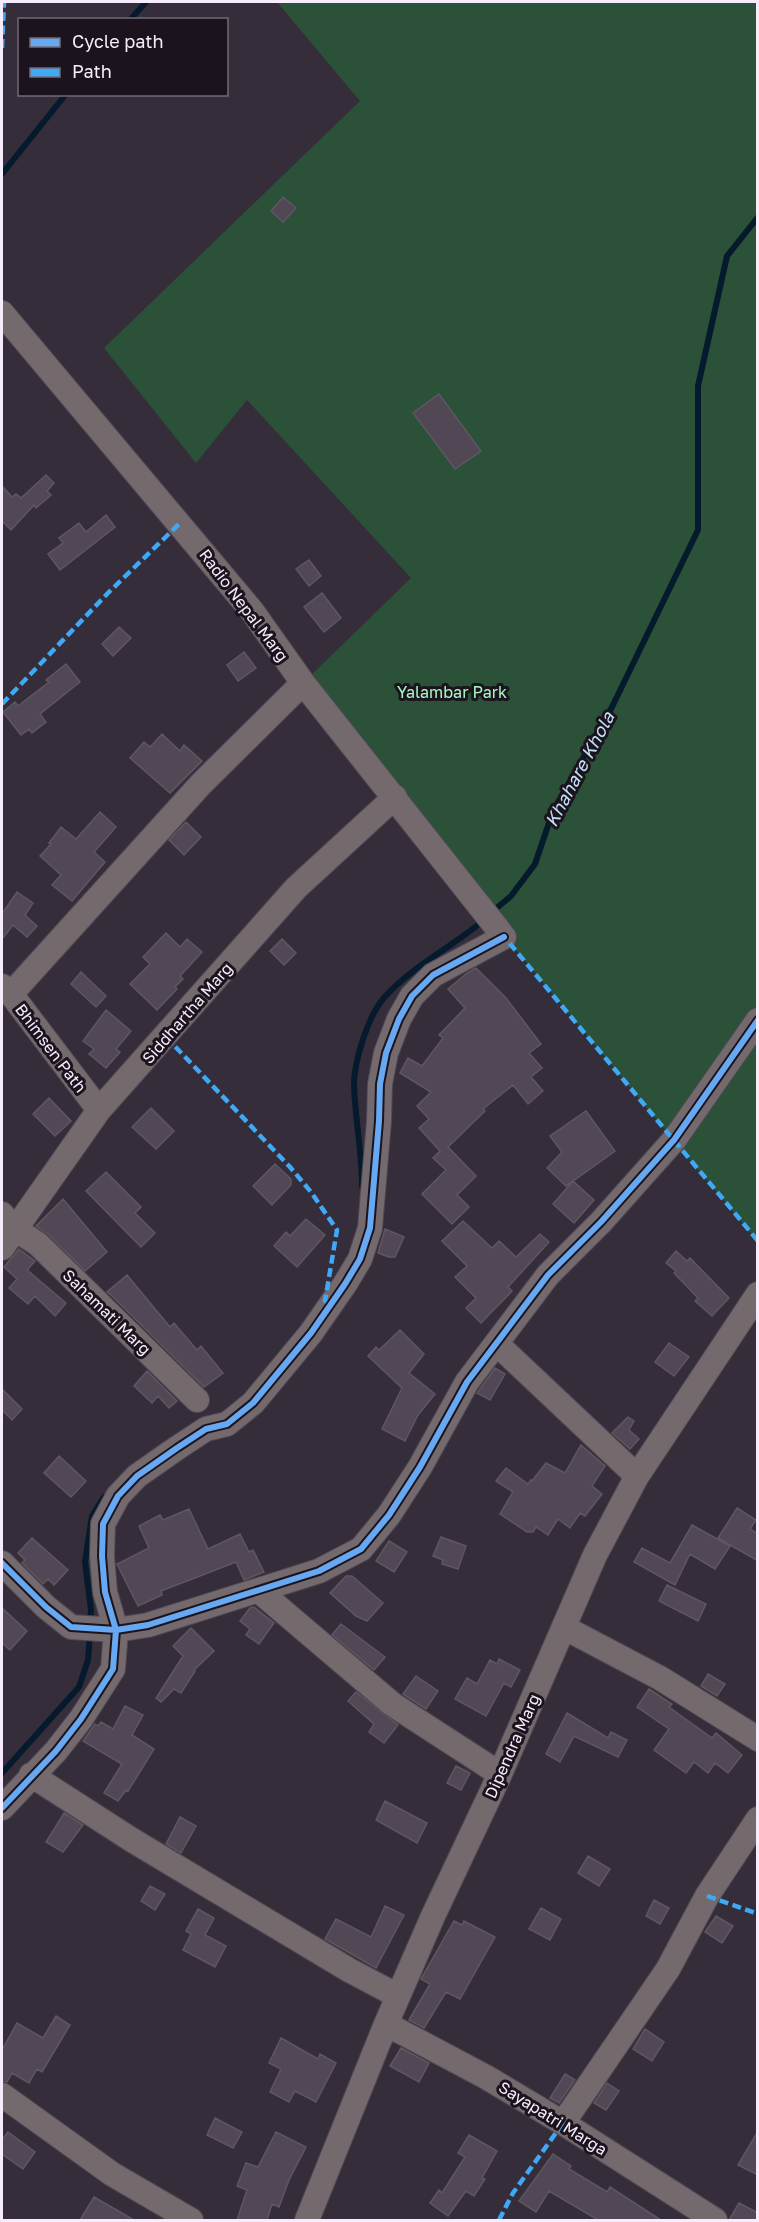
<svg xmlns="http://www.w3.org/2000/svg" width="759" height="2222" viewBox="0 0 759 2222" font-family="'Golos Text',sans-serif">
  <style>
    .green { fill: #2b5138 }
    .lines { fill: none; stroke-linecap: round; stroke-linejoin: round }
    .stream { stroke: #051b2d; stroke-width: 6 }
    .building { fill: #514755; stroke: #5e5762; stroke-width: 1.5 }
    .minor-casing { stroke: #504954; stroke-width: 26 }
    .minor { stroke: #746a6d; stroke-width: 24 }
    .quiet { stroke: #3fa9f5; stroke-width: 4.5; stroke-dasharray: 9 4.5; stroke-linecap: butt }
    .cycleway-casing { stroke: #1b141e; stroke-width: 10 }
    .cycleway { stroke: #66a8f1; stroke-width: 6 }
    .labels { text-anchor: middle; dominant-baseline: central; stroke-width: 6; stroke-linejoin: round; paint-order: stroke }
    .street-label { font-size: 16px; fill: #f6ecfb; stroke: #1b141e }
    .park-label { font-size: 16px; fill: #a9fbc0; stroke: #1b141e }
    .water-label { font-size: 18px; font-style: italic; fill: #c3e1f8; stroke: #1b141e }
  </style>
  <rect width="100%" height="100%" fill="#362d3a"/>
  <path class="green" d="M277 2H757V1241L478 904 303 683 411 578 247 400 196 463 104 348 360 101Z"/>
  <g class="lines">
    <path class="stream" d="M130 20 146 2
      M2 174 66 94
      M492 912 511 896 535 864 553 811 612 707 698 530V386L727 256 758 217
      M362 1186C362 1152 355 1118 354 1085 354 1061 368 1017 383 999 410 967 453 947 485 919
      M90 1623 91 1610 85 1562 92 1516 104 1497
      M2 1773 79 1687 88 1660 90 1634"/>
  </g>
  <path class="building" d="M283 197 296 208 283 222 271 211Z
    M439 394 481 451 455 469 413 413Z
    M46 475 54 483 47 491 51 495 36 508 34 505 11 530 2 521V486L12 497 16 494 21 498Z
    M106 515 115 527 60 570 48 554 63 543 59 538 79 523 86 532Z
    M309 560 321 576 309 586 296 569Z
    M322 593 341 618 324 632 304 607Z
    M119 627 131 638 113 656 102 644Z
    M244 652 256 668 238 681 227 665Z
    M66 664 80 682 40 714 46 722 32 733 29 729 21 735 3 712 15 702 18 706 49 682 46 680Z
    M162 734 180 751 184 745 202 761 170 793 130 758 144 742 150 747Z
    M100 812 116 827 94 852 105 862 72 901 52 885 61 875 40 856 51 844 49 843 61 827 76 839Z
    M186 822 201 837 184 855 169 840Z
    M17 892 33 903 25 915 37 926 27 937 13 925 2 939V914Z
    M166 933 180 947 187 939 202 952 180 976 183 979 175 987 177 989 157 1010 130 984 150 964 143 957Z
    M282 939 296 953 284 965 270 951Z
    M476 968 506 998 541 1044 529 1053 542 1068 531 1077 543 1091 528 1104 513 1085 483 1109 485 1111 448 1147 476 1176 457 1195 469 1207 452 1224 422 1194 446 1170 433 1158 440 1151 419 1128 429 1119 417 1106 431 1092 400 1073 408 1058 422 1066 443 1038 439 1035 465 1008 448 989 467 973Z
    M81 972 106 996 96 1007 71 984Z
    M106 1010 131 1031 116 1049 120 1052 106 1068 89 1054 94 1049 83 1041Z
    M49 1098 71 1121 55 1136 33 1114Z
    M151 1108 174 1131 156 1149 132 1127Z
    M586 1111 615 1151 566 1186 547 1168 562 1152 550 1136Z
    M275 1164 291 1179V1185L272 1205 253 1186Z
    M106 1172 141 1207 135 1213 155 1233 141 1247 86 1191Z
    M573 1181 594 1200 574 1223 553 1204Z
    M63 1199 107 1252 85 1271 48 1234 36 1226Z
    M306 1219 325 1235 297 1267 274 1246 286 1232 290 1236Z
    M463 1221 492 1248 499 1241 516 1257 540 1234 549 1242 508 1287 512 1291 481 1323 466 1308 476 1298 455 1277 467 1266 442 1241Z
    M385 1229 404 1237 395 1257H389L378 1253Z
    M19 1249 35 1261 27 1270 66 1303 55 1316 35 1296 28 1304 9 1288 17 1279 4 1267Z
    M676 1251 687 1261 690 1258 729 1298 712 1316 695 1301 698 1298 674 1273 676 1271 666 1263Z
    M127 1275 170 1327 174 1323 197 1350 201 1346 223 1373 204 1387 110 1294 107 1292Z
    M400 1330 424 1354 409 1373 435 1394 418 1415 405 1441 382 1429 402 1388 368 1356 376 1347 379 1350Z
    M669 1343 689 1357 674 1376 655 1362Z
    M495 1368 505 1374 490 1400 477 1393Z
    M147 1371 177 1401 169 1408 158 1396 152 1403 134 1386Z
    M2 1389 22 1409 12 1420 2 1410Z
    M628 1417 634 1421 629 1430 639 1439 630 1449 612 1433Z
    M581 1445 605 1466 592 1486 602 1494 585 1516 580 1513 570 1528 558 1519 548 1535 536 1527 533 1532H527L500 1514 513 1492 496 1481 506 1468 528 1484 531 1480 532 1481 546 1463 565 1473Z
    M59 1456 86 1481 71 1497 44 1473Z
    M737 1508 756 1520 750 1529 758 1534V1561L718 1538Z
    M189 1509 208 1549 240 1534 249 1552 253 1550 264 1572 244 1580 236 1562 161 1591 162 1595 138 1606 117 1564 149 1548 139 1526 160 1515 163 1520Z
    M692 1525 730 1546 715 1569 690 1554 675 1585 634 1562 642 1548 670 1563Z
    M441 1537 466 1546 458 1569 442 1564 443 1560 433 1556Z
    M32 1538 68 1570 54 1585 48 1579 43 1584 22 1563 25 1560 18 1553Z
    M389 1541 407 1552 394 1572 376 1561Z
    M346 1576H352L383 1603 367 1621 356 1616 330 1593Z
    M667 1585 706 1604 698 1621 659 1601Z
    M254 1607 274 1623 259 1644 246 1635 250 1629 240 1621 250 1608Z
    M2 1608 27 1631 10 1650 2 1643Z
    M341 1624 385 1657 374 1670 332 1635Z
    M191 1628 214 1651 194 1670 195 1671 181 1693 174 1689 161 1702 156 1698 183 1656 173 1646Z
    M499 1659 520 1670 511 1687 504 1683 486 1716 455 1699 467 1678 477 1684 490 1660 497 1664Z
    M708 1674 725 1684 717 1696 701 1686Z
    M416 1676 438 1691 426 1709 403 1694Z
    M649 1689 672 1704 669 1707 712 1738 716 1733 742 1755 728 1773 715 1763 708 1773 694 1762 686 1773 654 1750 669 1729 637 1707Z
    M356 1692 398 1725 384 1743 369 1732 374 1724 348 1701Z
    M125 1706 143 1715 132 1735 154 1749 128 1791 126 1790 118 1801 104 1793 122 1764 83 1741 95 1724 98 1726 101 1722 113 1729Z
    M567 1713 608 1738 611 1732 627 1740 618 1757 574 1736 560 1762 546 1754Z
    M456 1766 470 1773 461 1790 447 1783Z
    M385 1801 427 1823 417 1843 376 1820Z
    M64 1813 83 1825 63 1852 46 1842Z
    M180 1817 196 1826 181 1853 166 1844Z
    M588 1856 610 1869 599 1886 578 1873Z
    M150 1886 165 1894 155 1910 141 1901Z
    M654 1900 669 1908 660 1924 646 1916Z
    M385 1906 404 1915 376 1968 325 1939 336 1919 371 1937Z
    M541 1908 561 1919 550 1940 529 1929Z
    M198 1909 214 1918 205 1935 226 1946 215 1967 183 1950 191 1934 186 1931Z
    M716 1916 733 1926 722 1943 705 1932Z
    M454 1921 462 1925 464 1921 495 1937 460 1999 446 1992 424 2028 409 2020 430 1984 421 1979Z
    M56 2016 70 2025 42 2072 37 2069 29 2083 12 2073 7 2082 2 2081V2050L17 2023 43 2038Z
    M645 2029 664 2042 652 2061 633 2049Z
    M281 2038 318 2059 320 2054 336 2063 316 2102 295 2091 289 2102 270 2092 281 2069 269 2063Z
    M401 2048 429 2063 419 2082 390 2066Z
    M565 2074 575 2080 559 2103 550 2098Z
    M607 2083 619 2091 606 2110 594 2103Z
    M215 2118 242 2132 233 2148 207 2135Z
    M758 2131V2175L738 2165Z
    M8 2132 35 2152 23 2169 2 2154V2140Z
    M276 2132 306 2147 289 2180 279 2207 272 2204 267 2220H237L247 2190 237 2186 246 2163 258 2167Z
    M469 2135 497 2151 482 2178 485 2179 474 2196 466 2191 448 2216 430 2203 439 2190 442 2193 465 2157 458 2153Z
    M553 2154 571 2166 569 2169 607 2192 610 2187 661 2220H598L549 2191 536 2212 519 2201Z
    M94 2197 134 2220H80Z
    M739 2203 758 2213V2220H729Z"/>
  <g class="lines">
    <defs>
      <path id="minor" d="M2 313 252 611 303 683 501 933
        M2 986 11 994 99 1110
        M11 994 201 784 303 683
        M2 1214 15 1229 38 1244 197 1400
        M2 1248 99 1110 296 888 395 797
        M497 1344 637 1476
        M2 1563 46 1607 71 1627 116 1630 148 1625 319 1571 361 1549 389 1515 420 1467 467 1382 548 1275 601 1222 674 1140 758 1020
        M259 1591 392 1704 500 1774
        M565 1628 660 1678 758 1739
        M31 1775 132 1840 349 1970 398 1996
        M2 1808 56 1751 81 1719 113 1669 116 1630 105 1592 102 1556 103 1524 118 1496 137 1476 177 1448 206 1429 227 1424 253 1403 311 1333 345 1284 360 1259 370 1228 379 1121 380 1084 386 1053 399 1019 412 996 433 975 504 937
        M386 2024 486 2077 563 2123 715 2220
        M2 2095 112 2174 191 2220
        M563 2123 668 1969 707 1896 758 1819
        M307 2220 386 2024 433 1916 500 1774 595 1555 637 1476 758 1294"/>
    </defs>
    <use href="#minor" class="minor-casing"/>
    <use href="#minor" class="minor"/>
    <path class="quiet" d="M2 48 4 2
      M2 704 107 594 180 523
      M501 933 758 1241
      M166 1037 290 1167 311 1192 337 1230 325 1301 331 1305
      M707 1896 758 1914
      M499 2220 513 2193 563 2123"/>
    <defs>
      <path id="cycleway" d="M2 1563 46 1607 71 1627 116 1630 148 1625 319 1571 361 1549 389 1515 420 1467 467 1382 548 1275 601 1222 674 1140 758 1020
        M2 1808 56 1751 81 1719 113 1669 116 1630 105 1592 102 1556 103 1524 118 1496 137 1476 177 1448 206 1429 227 1424 253 1403 311 1333 345 1284 360 1259 370 1228 379 1121 380 1084 386 1053 399 1019 412 996 433 975 504 937"/>
    </defs>
    <use href="#cycleway" class="cycleway-casing"/>
    <use href="#cycleway" class="cycleway"/>
  </g>
  <g class="labels">
    <g class="street-label">
      <text transform="translate(244 605) rotate(53)">Radio Nepal Marg</text>
      <text transform="translate(187 1013) rotate(-49)">Siddhartha Marg</text>
      <text transform="translate(51 1048) rotate(53)">Bhimsen Path</text>
      <text transform="translate(107 1312) rotate(44)">Sahamati Marg</text>
      <text transform="translate(512 1746) rotate(-66)">Dipendra Marg</text>
      <text transform="translate(553 2118) rotate(32)">Sayapatri Marga</text>
    </g>
    <g class="park-label">
      <text x="452" y="692">Yalambar Park</text>
    </g>
    <g class="water-label">
      <text transform="translate(579 769) rotate(-62)">Khahare Khola</text>
    </g>
  </g>
  <rect width="759" height="2222" fill="none" stroke="#f6ecfb" stroke-width="6"/>
  <rect x="18" y="18" width="210" height="78" fill="#1b141e" stroke="#736a76" stroke-width="1.5"/>
  <rect x="30" y="38" width="30" height="9" fill="#66a8f1" stroke="#736a76" stroke-width="1.5"/>
  <text x="72" y="48" font-size="18" fill="#f6ecfb">Cycle path</text>
  <rect x="30" y="68" width="30" height="9" fill="#3fa9f5" stroke="#736a76" stroke-width="1.5"/>
  <text x="72" y="78" font-size="18" fill="#f6ecfb">Path</text>
</svg>
